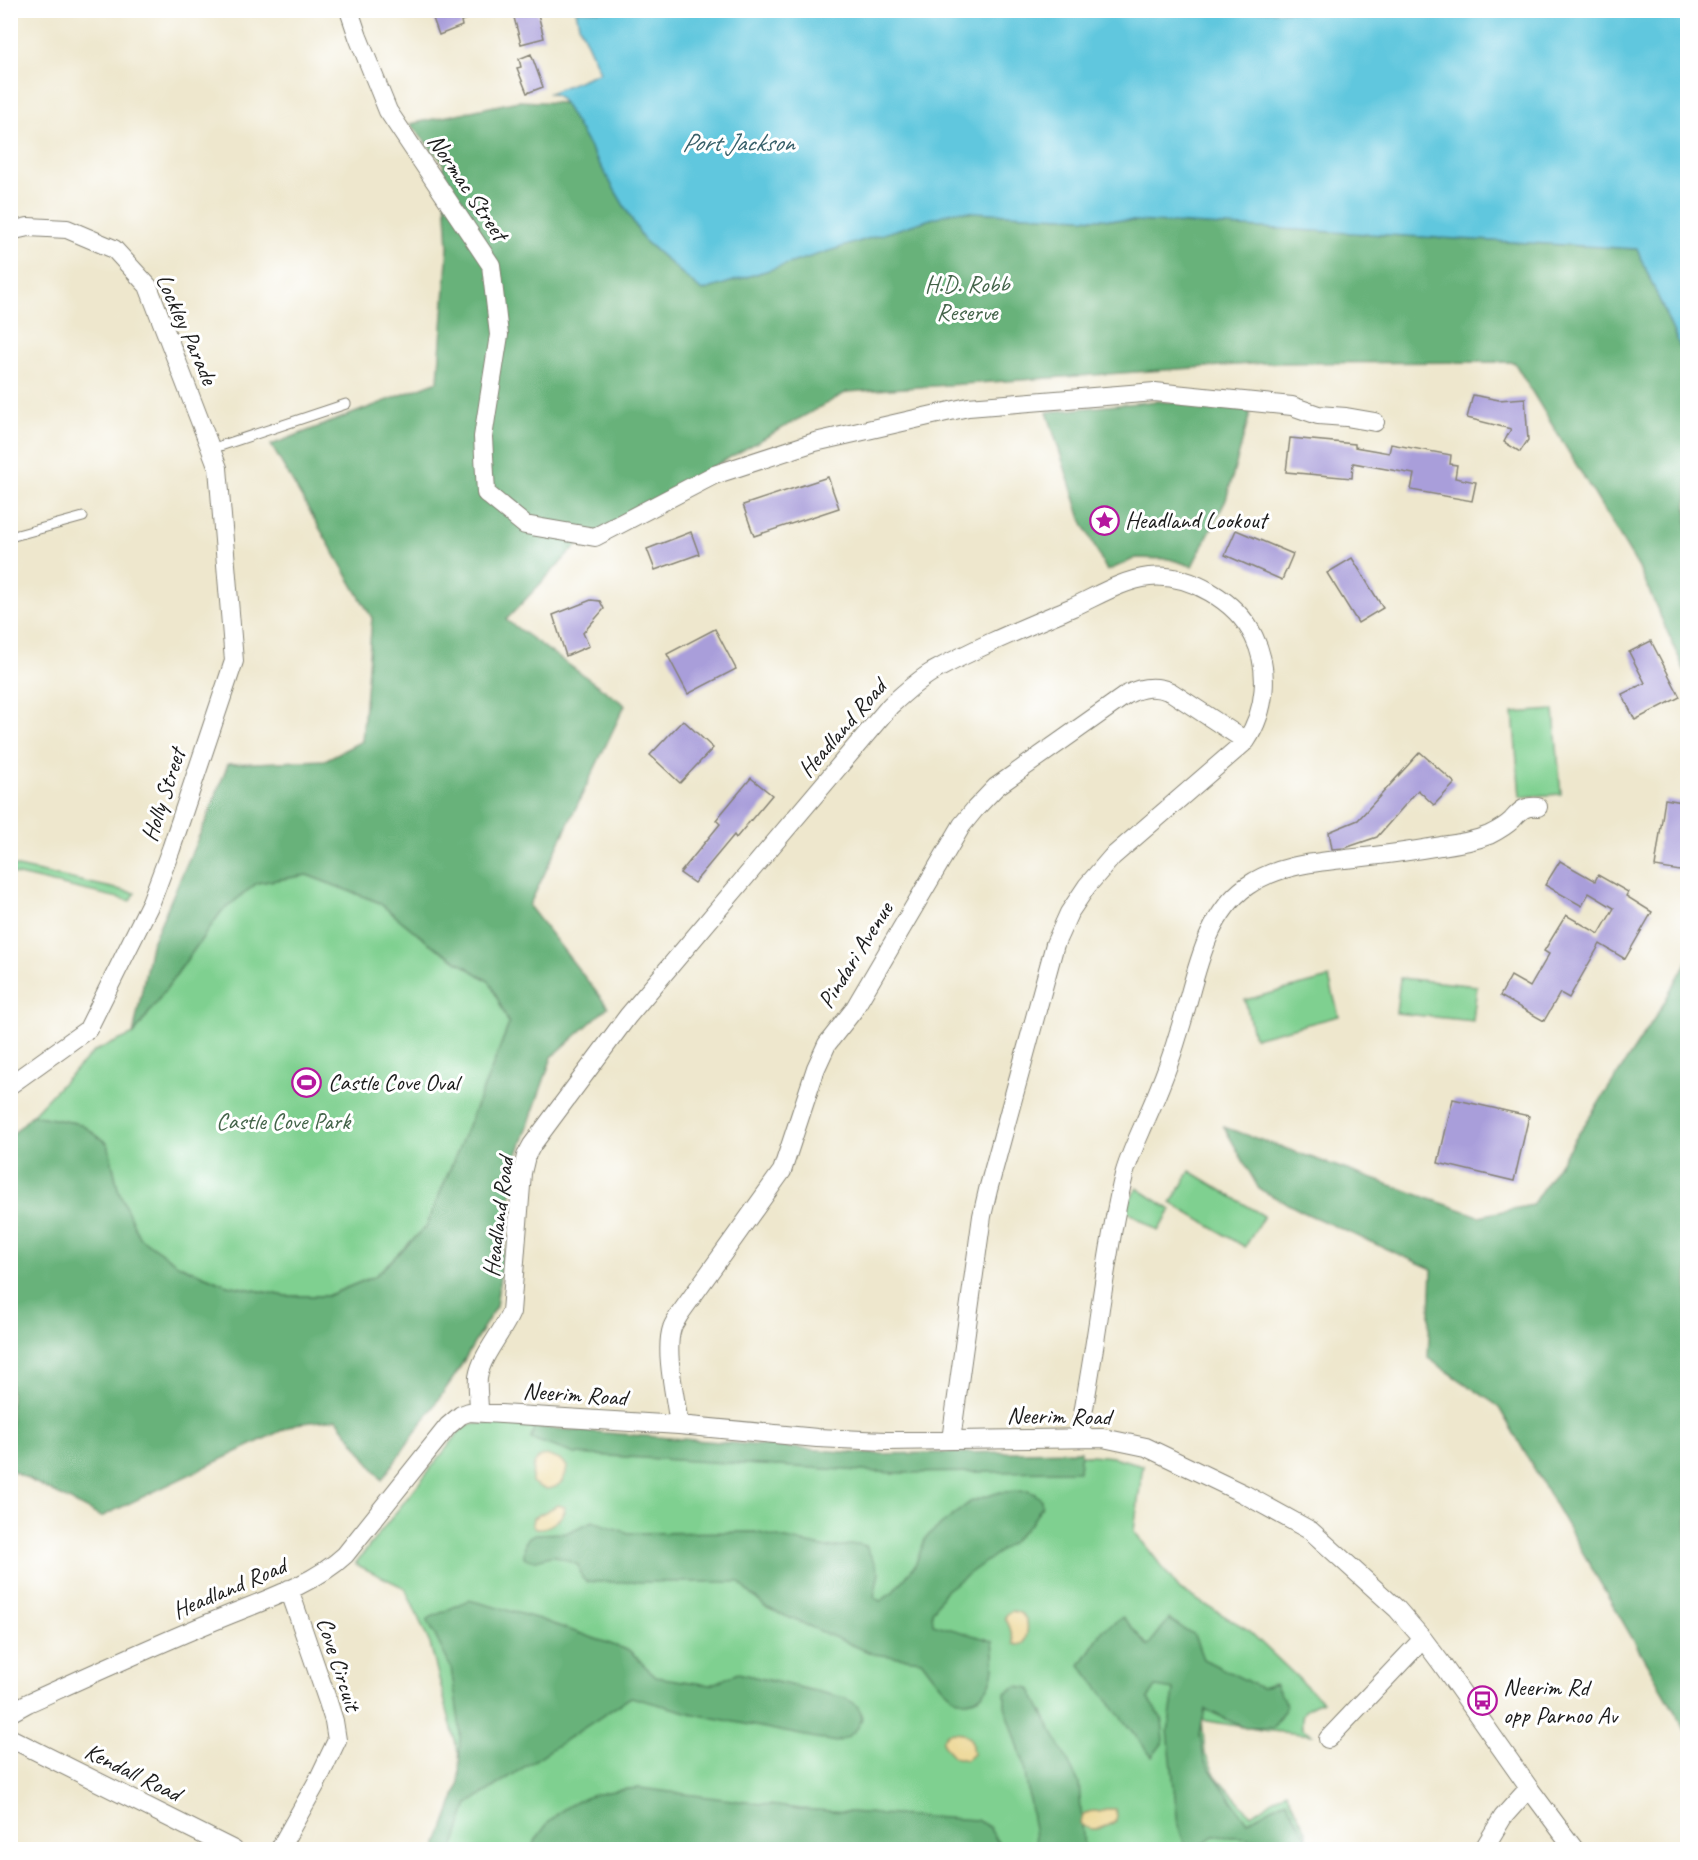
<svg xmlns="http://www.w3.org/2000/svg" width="1698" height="1860" viewBox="0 0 1698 1860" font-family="Caveat,sans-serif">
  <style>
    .green { fill: #7fd090; stroke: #4e7656; stroke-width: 1.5 }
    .forest { fill: #67b27a; stroke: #42674b; stroke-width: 1.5 }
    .sand { fill: #eeda9e; stroke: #857b5d; stroke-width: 1.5 }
    .water { fill: #61c7de; stroke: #3e727d; stroke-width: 1.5 }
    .building { fill: #a99eda }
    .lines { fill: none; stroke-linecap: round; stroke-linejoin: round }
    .lane-casing { stroke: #858274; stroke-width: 11 }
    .street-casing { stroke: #858274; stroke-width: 20 }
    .lane { stroke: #fff; stroke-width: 9 }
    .street { stroke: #fff; stroke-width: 18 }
    .labels { text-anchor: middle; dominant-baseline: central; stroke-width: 6; stroke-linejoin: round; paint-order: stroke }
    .street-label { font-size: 24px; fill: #1c1c1c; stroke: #fff }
    .park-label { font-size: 24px; fill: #44644a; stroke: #fff }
    .poi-label { font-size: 24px; fill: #1c1c1c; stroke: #fff; text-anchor: start }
    .water-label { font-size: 26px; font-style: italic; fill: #38606a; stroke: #fff }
  </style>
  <rect width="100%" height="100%" fill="#fff"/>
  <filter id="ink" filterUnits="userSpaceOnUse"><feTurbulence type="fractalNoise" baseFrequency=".0167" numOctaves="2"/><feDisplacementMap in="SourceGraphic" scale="12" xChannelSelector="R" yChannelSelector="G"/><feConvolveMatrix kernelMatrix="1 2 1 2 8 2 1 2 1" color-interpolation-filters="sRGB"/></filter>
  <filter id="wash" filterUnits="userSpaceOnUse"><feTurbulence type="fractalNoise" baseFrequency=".008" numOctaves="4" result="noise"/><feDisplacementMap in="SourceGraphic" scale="24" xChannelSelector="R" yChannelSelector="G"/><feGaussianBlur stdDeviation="1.35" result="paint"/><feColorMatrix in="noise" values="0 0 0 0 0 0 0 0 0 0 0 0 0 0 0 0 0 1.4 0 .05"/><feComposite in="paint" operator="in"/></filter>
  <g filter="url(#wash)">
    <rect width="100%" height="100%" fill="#eee7cd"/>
    <path class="green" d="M1554 710 1561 794 1520 797 1513 713Z
      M11 865 18 867 135 893 131 901 14 874 11 873Z
      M307 875 378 902 429 943 490 982 509 1024 490 1073 426 1227 375 1276 327 1296H286L227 1285 179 1265 138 1237 118 1189 108 1144 81 1124 32 1115 66 1079 95 1051 134 1034 221 912 257 883Z
      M1329 978 1339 1016 1254 1038 1245 1000Z
      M1400 978 1477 986 1473 1021 1396 1013Z
      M1190 1171 1264 1216 1245 1247 1171 1203Z
      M1137 1188 1171 1210 1158 1231 1124 1209Z
      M492 1423 699 1447 762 1453 966 1456 1091 1455 1113 1457 1143 1465 1134 1531 1180 1590 1247 1629 1322 1701C1307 1707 1300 1711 1302 1728L1312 1735 1261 1730 1202 1720 1205 1754 1216 1776 1251 1815 1286 1791 1306 1831 1310 1849H441L464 1775 430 1644 405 1588 355 1564 461 1430 470 1424Z"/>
    <path class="forest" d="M518 101 564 103 644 240 702 291 956 211 1637 249 1687 363V676L1639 568 1514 362 1265 363 847 392 582 540 506 620 625 705 529 906 608 1007 552 1057 516 1160 496 1306 456 1374 382 1480 337 1419 295 1424 101 1517 11 1470 10 1137 32 1115 81 1124 108 1144 118 1189 139 1237 179 1265 227 1285 286 1296H327L375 1276 426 1227 490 1073 509 1024 490 982 429 943 378 902 307 875 257 883 221 912 133 1035 151 945 207 818 228 764 325 760 362 741 372 618 271 445 438 381 448 247 443 162 410 124Z
      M1157 401 1251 410 1226 500 1192 566 1169 559 1136 558 1107 571 1081 519 1047 412Z
      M1687 961H1688L1687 1733 1498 1406 1428 1358 1432 1269 1305 1213 1259 1189 1224 1127 1479 1216 1532 1205 1661 1008Z
      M534 1427 868 1454 1081 1451 1079 1471 895 1473 575 1454 531 1439Z
      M1028 1491 1035 1494 1041 1499 1042 1506 1032 1522 1010 1544 945 1591 932 1612 933 1624 993 1641C994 1653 996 1663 993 1674 989 1694 970 1709 952 1696 940 1687 930 1671 921 1660L873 1654 765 1607 738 1582H587L582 1578 578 1565C571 1563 561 1556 554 1556 542 1556 535 1565 524 1557L525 1543 529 1537 535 1534 566 1533 593 1521 629 1533 755 1532 827 1548 858 1544 866 1546 879 1573 874 1597 880 1601 892 1593 906 1577 915 1565 926 1537 970 1502 1000 1492Z
      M469 1600 536 1618 630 1651 656 1677 710 1685 738 1673 845 1698C848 1700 855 1703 857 1706 871 1723 850 1737 836 1742L694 1714 631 1697 468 1804 453 1849H436L459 1785 460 1728 451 1668 427 1619Z
      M1123 1617 1148 1646 1169 1619 1194 1635 1203 1659 1261 1688 1275 1684 1287 1705 1273 1728H1245L1205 1709 1200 1734 1204 1761 1247 1822 1286 1800 1308 1841 1309 1849H1266L1265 1843 1250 1838 1214 1836 1197 1849H1186L1178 1825 1168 1731 1174 1690 1156 1687 1148 1699 1162 1719 1164 1741 1152 1757 1080 1665 1103 1630Z
      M1017 1686 1030 1688 1079 1783 1084 1849H1037L1023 1761 1005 1706V1693Z
      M640 1788 800 1809 977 1820 989 1827 999 1844 996 1850 531 1849C554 1802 591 1791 640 1788Z"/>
    <path class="sand" d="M546 1455 563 1461 567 1467C565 1486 549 1496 532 1482 532 1471 533 1457 546 1455Z
      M558 1505 565 1507C563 1520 548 1529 536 1528L532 1525 533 1518Z
      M1012 1611C1031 1613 1029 1630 1024 1643L1019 1645 1014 1644 1010 1628 1005 1617 1008 1613Z
      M955 1732 963 1733 971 1740 973 1754 966 1760 954 1757 943 1745V1739L947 1733Z
      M1105 1809H1115L1117 1815 1116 1821C1104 1828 1091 1834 1080 1823 1082 1813 1090 1809 1100 1812Z"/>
    <path class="water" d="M576 11H1687V363L1637 249 956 211 702 291 644 240 564 103 556 95 549 93 600 72 579 25Z"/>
    <g id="blocks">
      <path class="building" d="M430 10H486V12L461 21 462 26 439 35Z
        M512 10H537L544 38 521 44Z
        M531 54 543 87 527 93 517 68 521 67 519 59Z
        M1473 395 1499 400 1525 398 1528 440 1520 452 1504 442 1511 429 1467 418Z
        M1290 438 1355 444V447L1389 453 1391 444 1451 455 1450 464 1457 465 1455 478 1476 482 1472 501 1411 490 1414 474 1353 463 1352 478 1286 472Z
        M828 477 839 508 754 536 743 505Z
        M1236 530 1293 554 1282 580 1225 555Z
        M691 532 699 554 655 570 647 549Z
        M1352 558 1383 608 1358 623 1327 573Z
        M591 600 600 601 604 609 583 633 589 646 566 656 553 615Z
        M715 629 736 669 688 694 667 654Z
        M1651 641 1680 697 1635 720 1622 694 1645 683 1629 652Z
        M683 720 713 748 680 783 650 755Z
        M1420 752 1455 783 1434 805 1418 790 1377 837 1345 848 1332 849 1329 832 1358 820Z
        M751 778 772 795 736 838 734 835 694 883 680 873 720 824 716 820Z
        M1665 799 1688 803V863L1686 872 1655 867Z
        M1560 861 1595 881 1598 875 1628 892 1626 896 1652 912 1625 959 1600 944 1569 998 1560 993 1544 1021 1500 996 1511 976 1530 987 1549 954 1544 951 1566 915 1599 934 1614 908 1589 893 1582 906 1545 885Z
        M1453 1099 1529 1116 1514 1181 1438 1163Z"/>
    </g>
  </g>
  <g filter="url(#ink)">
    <use href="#blocks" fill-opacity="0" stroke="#858274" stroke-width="1.5"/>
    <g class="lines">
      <defs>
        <path id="lane" d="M211 449 346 404
          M10 537 83 517"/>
        <path id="street" d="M349 10 358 37 388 111 491 265 499 335 483 437 486 493 525 525 595 537 714 475 815 442 968 407 1155 392 1292 406 1318 415 1346 417 1375 422
          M10 231 28 227 67 229 114 249 148 286 218 468 234 661 171 849 151 902 88 1029 10 1085
          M479 1411C479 1400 477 1388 478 1377 482 1354 502 1334 511 1312L522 1173 526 1156 532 1145 628 1016 890 706C903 694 917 681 932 672 977 647 1026 627 1073 607 1097 596 1123 580 1149 577 1189 573 1237 601 1254 637 1270 670 1266 711 1246 741L1112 857 1087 886 1069 913 1055 944 988 1190 982 1216 951 1440
          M679 1425C676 1399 664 1352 672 1328 673 1324 677 1319 679 1315L782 1171 816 1068 827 1044 853 1011 962 825 975 809 996 787 1126 695C1141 687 1155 685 1171 692L1246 741
          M1079 1438C1086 1395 1094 1352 1100 1308 1107 1264 1113 1219 1124 1175 1129 1157 1137 1140 1144 1124 1157 1095 1169 1066 1178 1035 1195 985 1201 919 1247 886 1279 864 1318 862 1355 858 1384 855 1412 851 1441 846 1456 844 1474 841 1489 835 1497 831 1506 826 1512 820 1521 810 1524 806 1538 807
          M10 1713 28 1703C90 1675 151 1647 214 1621 256 1603 312 1586 345 1555L448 1426 461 1415 469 1412 679 1425 817 1438 886 1441 1103 1438 1146 1447 1244 1494 1311 1531 1397 1609 1423 1639 1441 1663 1529 1788 1575 1850
          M10 1738 234 1850
          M1328 1739 1423 1639
          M279 1850 317 1782 337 1740 334 1721 328 1702 289 1589
          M1483 1850 1503 1817 1529 1788"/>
      </defs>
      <use href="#lane" class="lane-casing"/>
      <use href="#street" class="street-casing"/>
      <use href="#lane" class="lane"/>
      <use href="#street" class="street"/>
    </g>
  </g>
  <defs>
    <symbol id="sight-ring" viewBox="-11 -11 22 22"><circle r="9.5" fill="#fff" stroke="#b5179e" stroke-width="1.5"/><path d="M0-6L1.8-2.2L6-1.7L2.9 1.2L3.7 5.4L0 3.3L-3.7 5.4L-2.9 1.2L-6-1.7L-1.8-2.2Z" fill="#b5179e"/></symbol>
    <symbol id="stadium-ring" viewBox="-11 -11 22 22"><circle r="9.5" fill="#fff" stroke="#b5179e" stroke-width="1.5"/><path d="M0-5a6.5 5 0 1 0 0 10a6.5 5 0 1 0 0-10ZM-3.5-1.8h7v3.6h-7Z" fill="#b5179e"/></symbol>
    <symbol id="bus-ring" viewBox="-11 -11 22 22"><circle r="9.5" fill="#fff" stroke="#b5179e" stroke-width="1.5"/><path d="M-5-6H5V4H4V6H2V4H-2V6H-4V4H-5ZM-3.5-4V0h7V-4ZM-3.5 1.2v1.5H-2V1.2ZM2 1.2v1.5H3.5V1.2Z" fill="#b5179e"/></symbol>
  </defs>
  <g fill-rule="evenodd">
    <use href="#sight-ring" x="1088" y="504" width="33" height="33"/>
    <use href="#stadium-ring" x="290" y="1066" width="33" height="33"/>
    <use href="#bus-ring" x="1466" y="1684" width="33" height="33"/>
  </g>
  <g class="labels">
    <g class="street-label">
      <text transform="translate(468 187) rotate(56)">Normac Street</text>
      <text transform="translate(187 329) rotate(66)">Lockley Parade</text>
      <text transform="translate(842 728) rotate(-49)">Headland Road</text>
      <text transform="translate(163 795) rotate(-72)">Holly Street</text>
      <text transform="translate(855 955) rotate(-58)">Pindari Avenue</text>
      <text transform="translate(498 1217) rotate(-83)">Headland Road</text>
      <text transform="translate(575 1394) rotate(4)">Neerim Road</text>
      <text transform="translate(1059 1416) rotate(1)">Neerim Road</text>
      <text transform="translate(229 1588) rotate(-23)">Headland Road</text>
      <text transform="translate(339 1664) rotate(72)">Cove Circuit</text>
      <text transform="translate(133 1772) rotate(26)">Kendall Road</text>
    </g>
    <g class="park-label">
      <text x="967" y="284">H.D. Robb<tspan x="967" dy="28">Reserve</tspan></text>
      <text x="283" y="1121">Castle Cove Park</text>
    </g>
    <g class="poi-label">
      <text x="1125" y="520">Headland Lookout</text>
      <text x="328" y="1082">Castle Cove Oval</text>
      <text x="1503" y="1687">Neerim Rd<tspan x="1503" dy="28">opp Parnoo Av</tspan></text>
    </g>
    <g class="water-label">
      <text x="738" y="142">Port Jackson</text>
    </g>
  </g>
  <rect width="1698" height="1860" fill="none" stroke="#fff" stroke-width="36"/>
</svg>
